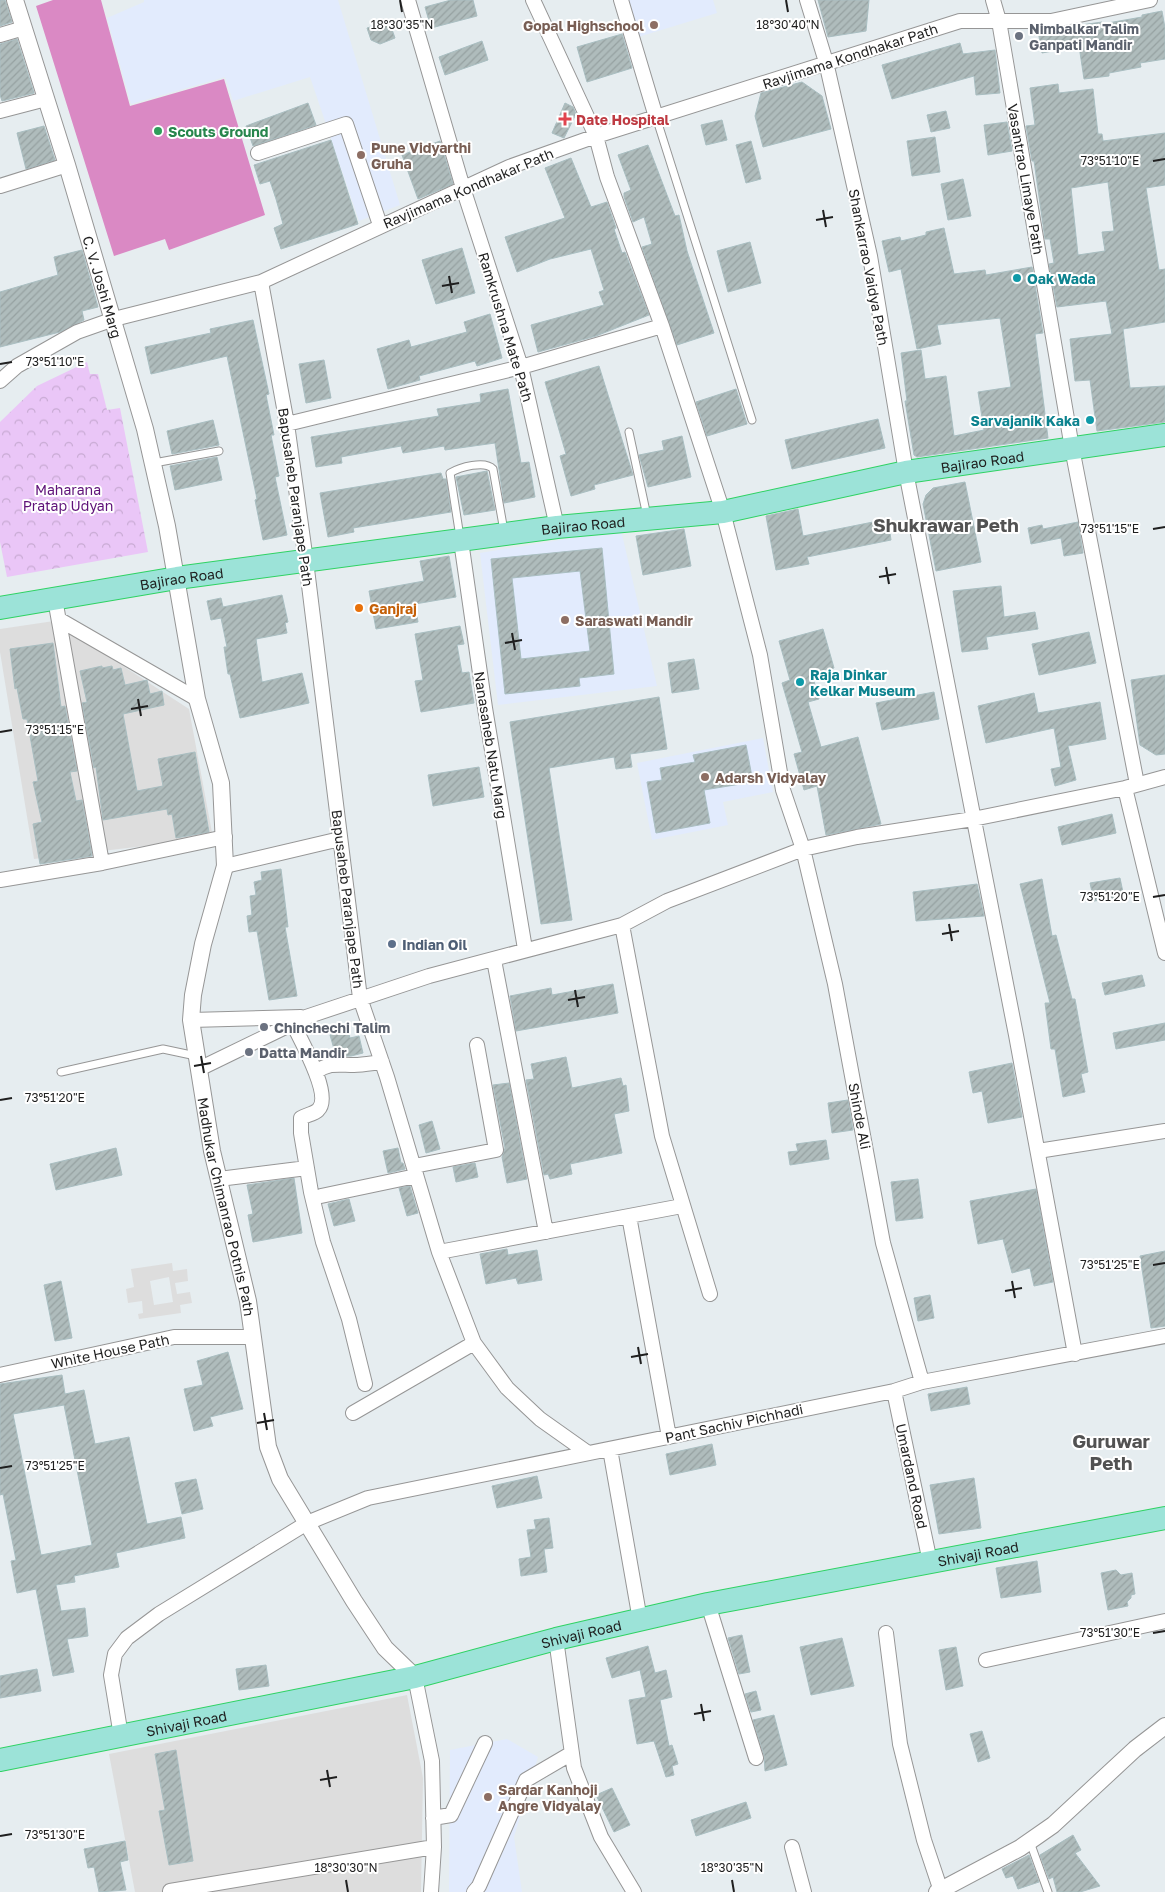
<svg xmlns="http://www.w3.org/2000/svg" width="1165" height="1892" viewBox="0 0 1165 1892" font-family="'Golos Text',sans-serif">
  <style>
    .residential { fill: #ddd; fill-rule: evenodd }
    .education { fill: #e2ebfd }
    .park { fill: url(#park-crowns) }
    .pitch { fill: #da89c4 }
    .building { fill: url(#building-hatch); stroke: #a9bec1; fill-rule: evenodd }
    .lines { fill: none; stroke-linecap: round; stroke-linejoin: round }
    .service-casing { stroke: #969696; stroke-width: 9 }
    .minor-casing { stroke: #969696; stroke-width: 16 }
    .tertiary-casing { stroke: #969696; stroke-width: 18 }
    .trunk-casing { stroke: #2fd263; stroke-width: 24 }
    .service { stroke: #fff; stroke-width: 7 }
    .minor { stroke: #fff; stroke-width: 14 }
    .tertiary { stroke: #fff; stroke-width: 16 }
    .trunk { stroke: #9ce3d8; stroke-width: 22 }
    .ticks { fill: none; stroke: #1f1f1f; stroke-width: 2 }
    .education-dot { fill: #8d6e63; stroke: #fff; stroke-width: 2 }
    .worship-dot { fill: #6b7280; stroke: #fff; stroke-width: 2 }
    .health-dot { fill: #e0444e; stroke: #fff; stroke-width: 2 }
    .leisure-dot { fill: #2e9e5b; stroke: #fff; stroke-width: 2 }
    .culture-dot { fill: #0f9aa8; stroke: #fff; stroke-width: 2 }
    .food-dot { fill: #e8710a; stroke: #fff; stroke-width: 2 }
    .service-dot { fill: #5c6f8a; stroke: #fff; stroke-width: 2 }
    .labels { text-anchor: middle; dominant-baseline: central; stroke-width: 4; stroke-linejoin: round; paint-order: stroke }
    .education-label { font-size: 14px; font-weight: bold; fill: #785e54; stroke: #fff; text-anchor: start }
    .worship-label { font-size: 14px; font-weight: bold; fill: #5b616d; stroke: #fff; text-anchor: start }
    .street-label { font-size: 14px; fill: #1f1f1f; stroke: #fff }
    .health-label { font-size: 14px; font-weight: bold; fill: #be3a42; stroke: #fff; text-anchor: start }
    .leisure-label { font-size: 14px; font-weight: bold; fill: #27864d; stroke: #fff; text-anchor: start }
    .culture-label { font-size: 14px; font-weight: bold; fill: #0d838f; stroke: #fff; text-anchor: start }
    .park-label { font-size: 14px; fill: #5f1279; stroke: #fff }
    .food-label { font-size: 14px; font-weight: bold; fill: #c56008; stroke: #fff; text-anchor: start }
    .service-label { font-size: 14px; font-weight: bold; fill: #4e5e75; stroke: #fff; text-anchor: start }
    .district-label { font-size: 19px; font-weight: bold; fill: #525252; stroke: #fff }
    .ticks-label { font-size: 12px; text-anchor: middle; fill: #1f1f1f; stroke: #fff; stroke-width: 4; stroke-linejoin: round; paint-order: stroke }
  </style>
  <defs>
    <pattern id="park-crowns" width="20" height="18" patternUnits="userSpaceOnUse" patternTransform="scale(1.25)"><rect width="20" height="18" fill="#eac6f7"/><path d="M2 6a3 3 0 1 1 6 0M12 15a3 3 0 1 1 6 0" fill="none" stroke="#c8aad3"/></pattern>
    <pattern id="building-hatch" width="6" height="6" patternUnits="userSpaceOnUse" patternTransform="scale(1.25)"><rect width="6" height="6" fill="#afbcbc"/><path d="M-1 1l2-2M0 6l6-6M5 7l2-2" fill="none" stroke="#96a1a1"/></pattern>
  </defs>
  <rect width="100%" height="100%" fill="#e6edf0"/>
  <path class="residential" d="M54 621 189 709 213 838 34 859 0 652V629Z
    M172 1263 173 1271 187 1269 188 1281 175 1283 177 1294 190 1292 192 1303 180 1305 181 1313 139 1319 138 1314 143 1313 142 1301 128 1303 126 1289 134 1287 131 1269ZM169 1277 173 1302 154 1305 150 1281Z
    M407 1695 423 1778 421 1892H135L109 1754Z"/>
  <path class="education" d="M144 0H338L400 205 359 221 310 77 233 101 225 77 131 104 107 18 144 2Z
    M624 0H713L717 13 635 38Z
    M621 530 657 686 498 705 480 553Z
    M763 738 773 792 723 802 728 825 652 840 637 763Z
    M507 1739 538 1757 514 1837 522 1892H449L450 1750Z"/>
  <path class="park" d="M87 362 90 374H98L107 410 120 408 148 552 7 577 0 542V422L37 386Z"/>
  <path class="pitch" d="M53 0H101L130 106 224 79 265 215 169 250 165 239 114 256 36 6Z"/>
  <path class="building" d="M0 0H5L12 22 0 26Z
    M451 0H473L477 16 431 28 425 7Z
    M818 0H869L866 31 828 37Z
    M1162 11 1165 28V59L1140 63 1141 67 1109 73V76L1084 79 1079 46 1042 53 1038 31 1102 22V24L1142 17V15Z
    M389 21 395 38 380 44 371 40 367 28Z
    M622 34 632 68 587 82 577 47Z
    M17 39 34 93 2 101 0 95V44Z
    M482 41 488 60 445 75 439 57Z
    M960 43 963 54 995 50 1000 93 976 95 974 76 892 99 882 65Z
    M802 82 822 96 831 129 763 147 755 116 761 93Z
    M1058 84 1059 93 1093 89 1098 134H1102L1103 141 1165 133V185L1146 188 1159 270 1165 269V322L1123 329 1130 388 1165 386V422L1097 431 1090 380 1075 381 1070 339 1112 334 1106 301 1057 307 1049 264 1054 263 1050 239H1045L1034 161H1032L1026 126 1035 125 1030 88ZM1108 182 1114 231 1102 232 1105 251 1078 255 1071 188Z
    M308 103 316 125 253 146 246 126Z
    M565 103 573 107 576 114 564 138 552 133Z
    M946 111 950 128 931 132 927 115Z
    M722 120 727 140 706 145 701 125Z
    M1007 122 1012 151 988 155 984 125Z
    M44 126 55 160 26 169 17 133Z
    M935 137 940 172 912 176 907 141Z
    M331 140 358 224 281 249 274 228 283 224 276 199 270 181 260 184 254 165Z
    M440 141 453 184 418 199 402 155Z
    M751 141 761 179 746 183 736 145Z
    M648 145 675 216 679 215 687 251 714 333 677 345 642 247 652 244 644 217 633 222 624 197V193L631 190 618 155Z
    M571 158 591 207 607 202 616 228 614 229 622 253 625 252 649 315 596 336 538 352 531 325 604 305 599 292 604 290 591 249 550 259 517 272 505 237 565 218 545 168Z
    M963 179 971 216 948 220 941 184Z
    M944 228 954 274 985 270 986 275 1032 267 1043 333 1035 334 1048 438 917 457 914 455 905 401H907L901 353 921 350 925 379 946 376 954 436 984 430 978 392 1011 387 1000 318 937 325 941 344 917 349 901 269 889 272 882 241 900 237 901 241 926 235V232Z
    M750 242 761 283 728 292 717 251Z
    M462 248 475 293 436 304 422 260Z
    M82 250 98 307 82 311 84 320 60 332 0 347V292L58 275 54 257Z
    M490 314 502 358 477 366 475 361 419 376 420 380 388 389 377 349 409 340 411 347 467 332 464 322Z
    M253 320 269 394 266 395 274 435H271L279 476 275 477 287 535 263 540 255 500 257 499 227 356 151 374 145 347 211 333 210 329Z
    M324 360 331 398 306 403 299 364Z
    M599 366 633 475 594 485 595 489 571 496 560 456 566 454 545 382Z
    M508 389 521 463 529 462 535 497 504 503 495 443 445 450 444 446 403 453 401 446 341 457 342 463 316 467 311 437 439 416 437 409 481 402 480 394Z
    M736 389 747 424 707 436 696 402Z
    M878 419 885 448 792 469 785 440Z
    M213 420 219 445 172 454 167 431Z
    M682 436 691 477 648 487 639 455 664 450 662 441Z
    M217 457 222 480 175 490 170 466Z
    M487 471 495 510 464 515 456 477Z
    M441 473 443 479H446L451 512 353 528 354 532 328 537 320 493Z
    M965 482 981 562 936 571 923 504 926 495 933 488Z
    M798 509 803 536 888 519 891 540 807 557 809 564 776 570 766 516Z
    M1078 522 1083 553 1064 556 1061 538 1031 544 1028 528 1042 525 1043 529Z
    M684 529 691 566 643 575 636 536Z
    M602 548 614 674 579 678 580 686 505 694 491 559ZM580 571 590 651 521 659 512 578Z
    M449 556 456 597 415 604 418 622 376 629 369 591 424 581 420 561Z
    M1001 586 1004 617 1035 612 1038 629 986 637 988 649 962 652 953 591Z
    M282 595 288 622 285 623 287 633 256 639 262 682 302 673 309 703 240 718 230 674H228L224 647H227L221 618 211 620 207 601 221 598 223 607Z
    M460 626 464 644 457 645 462 673 469 672 474 703 421 712 415 681 423 680 415 634Z
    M823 629 834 668 812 674 819 699 808 702 821 747 858 737 881 824 826 835 817 786 804 790 794 754 802 752 782 683 790 680 779 641Z
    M1089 632 1096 663 1039 675 1032 644Z
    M53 643 61 707 65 706 77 771 70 772 76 801 82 800 92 856 40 864 33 824 42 822 33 782 38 781 27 719H23L17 688 15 689 10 649Z
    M694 659 699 689 672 693 668 663Z
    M102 666V668L112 666 113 670 121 668 125 685 147 680 150 694 162 691 164 705 123 714 137 791 163 786 158 759 195 752 209 832 176 838 172 814 168 815 167 809 103 820 96 767 94 768 82 703 87 702 80 671Z
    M1165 675V754L1156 755 1140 745 1131 680Z
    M934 692 939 719 882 730 876 703Z
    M1034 693 1038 713 1100 702 1106 739 1068 746 1076 780 1055 786 1051 769 1061 767 1054 728 986 743 978 706Z
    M659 697 667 749 630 754 632 767 616 769 614 757 549 768 572 920 541 924 510 722Z
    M746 745 753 782 704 790 710 823 656 833 647 782 662 780 660 768 695 762 693 755Z
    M479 767 484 797 433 806 428 775Z
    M1112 814 1116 833 1062 845 1058 827Z
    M281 869 288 927H285L297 996 269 1000 257 931 249 932 247 916 252 915 250 896 256 895 254 882 262 880 261 872Z
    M1120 878 1124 897 1094 901 1090 883Z
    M1042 879 1052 936 1056 935 1072 999H1075L1088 1072 1081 1074 1085 1092 1063 1097 1055 1049H1051L1045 1003H1050L1020 884Z
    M977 884 984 916 916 921 913 892Z
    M1142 975 1145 986 1105 995 1102 983Z
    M613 984 618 1013 516 1031 510 996 551 988 552 995Z
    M1165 1023V1040L1116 1049 1113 1033Z
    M348 1031 350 1038 359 1036 363 1053 351 1056H336L330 1035Z
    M566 1057 572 1088 621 1078 623 1086 626 1085 629 1111 614 1114 622 1153 570 1164 572 1174 550 1179 548 1174 544 1175 526 1080 534 1079 531 1064Z
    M1012 1063 1022 1117 988 1123 982 1091 973 1093 969 1072Z
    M509 1083 527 1179 507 1183 502 1157 505 1148 493 1085Z
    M848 1100 853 1130 832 1133 828 1103Z
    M432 1121 440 1149 426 1153 419 1125Z
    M826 1140 829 1159 790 1165 788 1152 798 1151 796 1144Z
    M116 1148 122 1175 56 1190 50 1164Z
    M398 1148 401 1163H403L405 1169 388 1173 383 1151Z
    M475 1163 478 1177 456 1182 453 1167Z
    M294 1178 302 1233 253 1242 248 1215 253 1214 247 1185Z
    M918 1179 923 1218 896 1221 891 1182Z
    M410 1186 418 1213 407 1216 399 1188Z
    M1036 1189 1053 1282 1034 1286 1030 1268 1012 1273 1003 1239 978 1244 970 1201Z
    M349 1199 355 1221 334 1226 328 1204Z
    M507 1249 508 1255 537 1250 542 1280 518 1284 516 1278 486 1284 480 1254Z
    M1165 1251V1326L1151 1328 1140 1256Z
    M61 1281 72 1338 55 1341 44 1285Z
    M930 1295 934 1318 918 1321 914 1298Z
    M228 1352 243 1409 210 1417 213 1426 194 1431 184 1389 203 1385 197 1361Z
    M62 1375 65 1394 84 1390 95 1444 129 1437 147 1524 181 1517 185 1538 116 1553 119 1567 74 1576 75 1582 56 1585 61 1611 85 1608 88 1636 67 1639 74 1672 53 1676 36 1589 17 1593 11 1561 16 1560 3 1494 0 1495V1384ZM64 1405 92 1545 41 1555 13 1414Z
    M967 1387 970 1404 931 1411 928 1394Z
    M712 1444 716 1465 670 1475 666 1454Z
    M537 1476 542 1498 497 1508 492 1486Z
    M974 1478 981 1528 939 1534 930 1485Z
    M196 1479 203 1509 182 1514 175 1483Z
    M549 1518 553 1548 544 1549 547 1572 521 1576 519 1559 531 1557 527 1530 536 1529 534 1520Z
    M1037 1561 1041 1592 1001 1598 996 1568Z
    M1116 1570 1121 1575 1132 1573 1135 1594 1131 1595V1598L1127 1602 1128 1606 1108 1610 1101 1573Z
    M742 1635 750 1672 739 1674 728 1638Z
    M842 1638 854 1686 811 1695 800 1647Z
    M648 1646 655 1673 666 1670 672 1697 660 1700 669 1746 672 1745 678 1764 672 1766 674 1775 666 1777 654 1741 637 1744 629 1700 646 1697 640 1670 612 1678 606 1658Z
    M956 1647 963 1686 946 1690 939 1650Z
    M266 1665 269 1686 239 1690 236 1669Z
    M37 1669 41 1691 0 1698V1676Z
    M756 1691 761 1710 751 1712 745 1694Z
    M774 1715 787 1765 765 1771 764 1755 753 1720Z
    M982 1731 990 1758 978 1762 970 1734Z
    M176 1750 193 1861 169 1865 159 1811 165 1810 155 1754Z
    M612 1788 630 1825 614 1832 596 1795Z
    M746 1802 751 1818 696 1836 691 1820Z
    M1073 1835 1081 1850 1075 1853 1100 1886 1080 1892H1057L1053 1877 1049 1879 1040 1855Z
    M125 1841 128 1860 120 1862 126 1890 99 1892 94 1867 88 1868 84 1849Z
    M1029 1855 1039 1882 1018 1889 1013 1876 1006 1878 1002 1869Z"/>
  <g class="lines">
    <defs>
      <path id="service" d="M656 117 752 420
        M629 432 647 516
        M154 463 219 451
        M460 537 450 473C460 467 485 460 493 469L504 531
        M61 1072 163 1049 196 1056
        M1030 1842 1048 1892"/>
      <path id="minor" d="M408 0 463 188 521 367 557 527
        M533 0 596 136 607 177 662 326 723 512 760 655 783 790 803 849 835 984 883 1243 922 1382
        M621 0 656 117
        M807 0 826 62 870 256 906 472 1016 1035 1075 1354
        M993 0 999 21 1072 448 1137 784
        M0 35 24 28
        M0 111 46 99
        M258 153 346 124 380 225
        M0 186 67 165
        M261 282 287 424 306 561 360 998 387 1077 439 1252 474 1343 507 1388 540 1419 588 1453
        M0 381 17 366 77 332 114 319 261 282 509 167 596 136 960 21H1051L1150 0
        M287 424 521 367 662 326
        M461 541 485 708 525 949
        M55 599 102 863
        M60 620 197 699
        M1125 788 1165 953
        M225 866 340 839
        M0 880 102 863 225 837
        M622 925 662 1136 710 1294
        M494 960 546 1232
        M191 1020 301 1017
        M293 1024C300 1039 333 1096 318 1110 314 1114 306 1115 301 1118V1133L311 1192 323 1242 349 1319 365 1384
        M199 1069 306 1017 429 976 622 925 667 901 803 849 857 837 973 819 1125 788 1165 777
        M316 1072C329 1062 339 1065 354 1065 363 1065 373 1063 382 1062
        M1038 1151 1165 1131
        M414 1166 496 1150 477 1045
        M219 1179 307 1168
        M321 1196 416 1176
        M629 1216 669 1437
        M439 1252 682 1206
        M0 1375 174 1337H252
        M894 1391 930 1562
        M353 1413 474 1343
        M610 1449 640 1620
        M708 1604 756 1758
        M886 1633 900 1744 924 1840 941 1891
        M556 1639 574 1768 601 1837 634 1892
        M986 1660 1165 1621
        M415 1677 432 1761 434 1847 431 1892
        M121 1736 111 1675 115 1654 127 1638 159 1614 307 1523 368 1498 894 1391 922 1382 1165 1336
        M433 1818 451 1815 485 1743
        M792 1847 804 1892
        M170 1891 434 1847
        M474 1892 479 1886 526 1780 572 1753"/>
      <g id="tertiary">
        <path id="s1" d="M15 0 67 165 145 429 167 526 197 699 221 783 225 866 203 944 193 995 191 1020 212 1151 248 1301 268 1447 280 1479 354 1601 385 1648 415 1677"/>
        <path d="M937 1892 1020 1848 1053 1825 1135 1749 1165 1726"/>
      </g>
      <g id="trunk">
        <path id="s2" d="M0 608 177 578 557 527 723 512 906 472 1165 435"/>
        <path id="s3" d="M0 1760 415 1677 556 1639 708 1604 1165 1518"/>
      </g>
    </defs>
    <use href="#service" class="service-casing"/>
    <use href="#minor" class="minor-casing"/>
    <use href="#tertiary" class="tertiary-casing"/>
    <use href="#trunk" class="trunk-casing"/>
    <use href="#service" class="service"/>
    <use href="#minor" class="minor"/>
    <use href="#tertiary" class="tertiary"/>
    <use href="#trunk" class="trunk"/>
  </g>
  <path class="ticks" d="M400 0 402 12M786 0 788 12M1153 161 1165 159M823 210 826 227M816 220 833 217M449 276 452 293M442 286 459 283M0 364 12 362M1153 529 1165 527M886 567 889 584M879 577 896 574M512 633 515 650M505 643 522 640M138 699 141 716M131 709 148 706M0 732 12 730M1153 897 1165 895M949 924 952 941M942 934 959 931M575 990 578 1007M568 1000 585 997M201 1056 204 1073M194 1066 211 1063M0 1100 12 1098M1153 1265 1165 1263M1012 1281 1015 1298M1005 1291 1022 1288M638 1347 641 1364M631 1357 648 1354M264 1413 267 1430M257 1423 274 1420M0 1468 12 1466M1153 1633 1165 1631M701 1704 704 1721M694 1714 711 1711M327 1770 330 1787M320 1780 337 1777M0 1836 12 1834M346 1880 348 1892M732 1880 734 1892"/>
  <g class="education-dot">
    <circle cx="654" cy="25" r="5"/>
    <circle cx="361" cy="155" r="5"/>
    <circle cx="565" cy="620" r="5"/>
    <circle cx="705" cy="777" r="5"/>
    <circle cx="488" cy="1797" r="5"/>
  </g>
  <g class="worship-dot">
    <circle cx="1019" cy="36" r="5"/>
    <circle cx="264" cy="1027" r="5"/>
    <circle cx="249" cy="1052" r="5"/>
  </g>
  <path class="health-dot" d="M562.5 111.5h5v5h5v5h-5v5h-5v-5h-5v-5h5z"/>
  <circle class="leisure-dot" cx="158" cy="131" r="5"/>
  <g class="culture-dot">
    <circle cx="1017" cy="278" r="5"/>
    <circle cx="1090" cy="420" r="5"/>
    <circle cx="800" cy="682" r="5"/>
  </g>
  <circle class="food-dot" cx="359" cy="608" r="5"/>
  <circle class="service-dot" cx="392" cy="944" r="5"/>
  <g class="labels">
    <g class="education-label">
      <text x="644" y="25" text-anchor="end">Gopal Highschool</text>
      <text x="371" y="147">Pune Vidyarthi<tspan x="371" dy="16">Gruha</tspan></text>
      <text x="575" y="620">Saraswati Mandir</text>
      <text x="715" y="777">Adarsh Vidyalay</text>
      <text x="498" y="1789">Sardar Kanhoji<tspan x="498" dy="16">Angre Vidyalay</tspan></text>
    </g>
    <g class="worship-label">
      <text x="1029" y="28">Nimbalkar Talim<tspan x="1029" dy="16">Ganpati Mandir</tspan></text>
      <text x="274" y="1027">Chinchechi Talim</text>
      <text x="259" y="1052">Datta Mandir</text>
    </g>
    <g class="street-label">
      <text transform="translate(850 56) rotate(-18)">Ravjimama Kondhakar Path</text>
      <text transform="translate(1026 179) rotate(80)">Vasantrao Limaye Path</text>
      <text transform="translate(468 188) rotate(-23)">Ravjimama Kondhakar Path</text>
      <text transform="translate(869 267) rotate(79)">Shankarrao Vaidya Path</text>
      <text stroke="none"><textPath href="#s1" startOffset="300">C. V. Joshi Marg</textPath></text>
      <text transform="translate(506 327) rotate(73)">Ramkrushna Mate Path</text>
      <text stroke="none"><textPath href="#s2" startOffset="994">Bajirao Road</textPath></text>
      <text transform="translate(296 497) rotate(82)">Bapusaheb Paranjape Path</text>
      <text stroke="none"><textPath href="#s2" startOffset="589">Bajirao Road</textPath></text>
      <text stroke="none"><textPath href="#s2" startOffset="184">Bajirao Road</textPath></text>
      <text transform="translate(491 745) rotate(81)">Nanasaheb Natu Marg</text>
      <text transform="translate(348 899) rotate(83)">Bapusaheb Paranjape Path</text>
      <text transform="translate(860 1116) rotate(79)">Shinde Ali</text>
      <text stroke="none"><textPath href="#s1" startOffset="1242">Madhukar Chimanrao Potnis Path</textPath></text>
      <text transform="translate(110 1351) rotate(-12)">White House Path</text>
      <text transform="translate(734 1423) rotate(-12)">Pant Sachiv Pichhadi</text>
      <text transform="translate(912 1476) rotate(78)">Umardand Road</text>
      <text stroke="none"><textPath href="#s3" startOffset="1000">Shivaji Road</textPath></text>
      <text stroke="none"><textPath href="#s3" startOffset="595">Shivaji Road</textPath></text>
      <text stroke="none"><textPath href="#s3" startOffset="190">Shivaji Road</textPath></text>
    </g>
    <g class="health-label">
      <text x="576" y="119">Date Hospital</text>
    </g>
    <g class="leisure-label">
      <text x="168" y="131">Scouts Ground</text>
    </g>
    <g class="culture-label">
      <text x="1027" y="278">Oak Wada</text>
      <text x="1080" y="420" text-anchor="end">Sarvajanik Kaka</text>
      <text x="810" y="674">Raja Dinkar<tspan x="810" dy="16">Kelkar Museum</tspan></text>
    </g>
    <g class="park-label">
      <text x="68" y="489">Maharana<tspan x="68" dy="16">Pratap Udyan</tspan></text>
    </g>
    <g class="food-label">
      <text x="369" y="608">Ganjraj</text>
    </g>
    <g class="service-label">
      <text x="402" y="944">Indian Oil</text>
    </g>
    <g class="district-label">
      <text x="946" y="524">Shukrawar Peth</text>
      <text x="1111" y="1440">Guruwar<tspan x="1111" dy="22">Peth</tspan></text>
    </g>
  </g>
  <g class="ticks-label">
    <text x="402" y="29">18°30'35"N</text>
    <text x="788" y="29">18°30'40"N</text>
    <text x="1110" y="165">73°51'10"E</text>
    <text x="55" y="366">73°51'10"E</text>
    <text x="1110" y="533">73°51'15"E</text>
    <text x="55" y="734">73°51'15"E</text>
    <text x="1110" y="901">73°51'20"E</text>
    <text x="55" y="1102">73°51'20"E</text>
    <text x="1110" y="1269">73°51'25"E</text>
    <text x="55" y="1470">73°51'25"E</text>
    <text x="1110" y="1637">73°51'30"E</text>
    <text x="55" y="1839">73°51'30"E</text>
    <text x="346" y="1872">18°30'30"N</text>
    <text x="732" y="1872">18°30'35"N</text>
  </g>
</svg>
